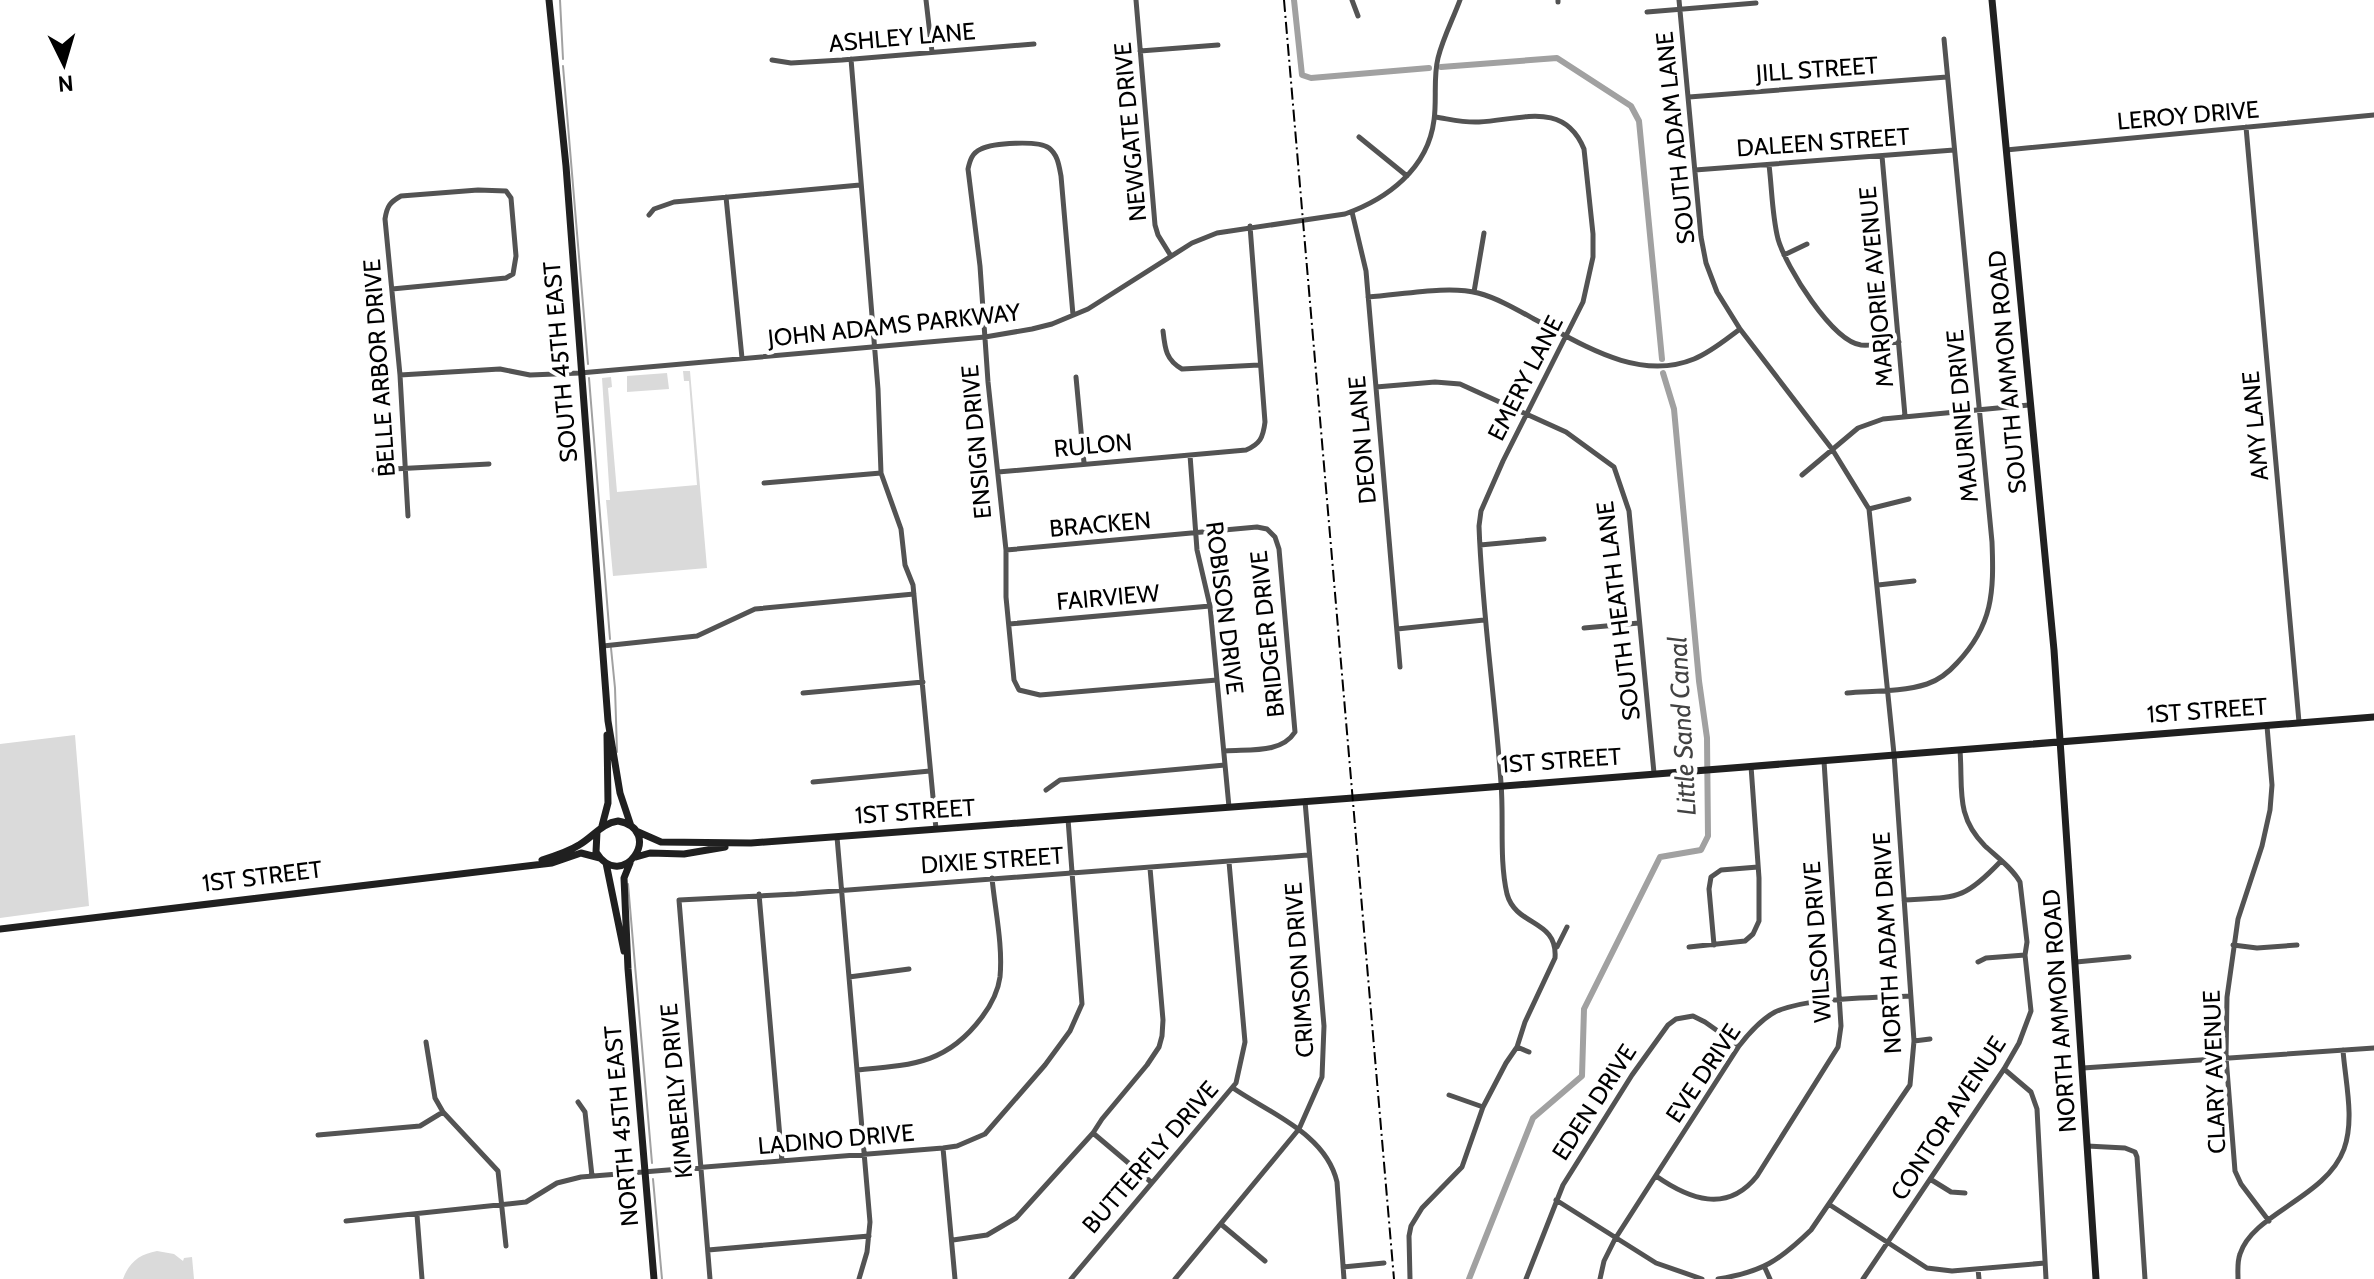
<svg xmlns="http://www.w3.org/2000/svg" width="2374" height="1279" viewBox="0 0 2374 1279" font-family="Cabin,sans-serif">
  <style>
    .green { fill: #dadada }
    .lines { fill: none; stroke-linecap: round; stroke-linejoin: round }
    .stream { stroke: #a1a1a1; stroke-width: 2 }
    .canal { stroke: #a1a1a1; stroke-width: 6 }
    .street { stroke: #535353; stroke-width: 5 }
    .secondary { stroke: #202020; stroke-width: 7 }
    .rail { stroke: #000; stroke-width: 2; stroke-dasharray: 12 4 2 4; stroke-linecap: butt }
    .labels { text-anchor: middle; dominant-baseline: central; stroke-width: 8; stroke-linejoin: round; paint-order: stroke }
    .street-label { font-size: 24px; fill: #000; stroke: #fff }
    .water-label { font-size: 26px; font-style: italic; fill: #424242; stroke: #fff }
  </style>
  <rect width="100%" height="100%" fill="#fff"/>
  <path class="green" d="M683 371H690L707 568 613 576 606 500H610L602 378 611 377 612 387 608 388 617 492 697 485 689 381H684Z
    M667 373 669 389 627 392V376Z
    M75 735 89 906 0 918V744Z
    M157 1251 174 1254 183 1261 184 1258 192 1257 194 1279H123C129 1262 140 1254 157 1251Z"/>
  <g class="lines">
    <path class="stream" d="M560 0 563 59
      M563 66 588 364
      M589 378 610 639
      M611 648 615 688 617 752
      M628 884 652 1163
      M653 1179 662 1279"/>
    <path class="canal" d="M1294 0 1302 75 1311 78 1429 68
      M1441 67 1557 58 1631 106 1639 121 1662 359
      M1469 1279 1533 1118 1582 1076 1584 1009 1660 857 1701 850 1708 836 1707 738 1699 681 1674 409 1663 373"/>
    <path class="street" d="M926 0 932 52
      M1136 0 1155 225 1158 235 1171 256
      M1352 0 1358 16
      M1558 0V2
      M1679 0 1701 237 1706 263 1717 292 1740 329 1832 449 1869 509 1894 754 1914 1041 1910 1085 1811 1230C1779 1261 1762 1272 1718 1279
      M1647 12 1756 3
      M1140 51 1218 45
      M851 59 878 389 881 473 901 529 905 565 913 585 936 829
      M772 60 791 63 842 60 1034 44
      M1689 97 1947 77
      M2246 127 2299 722
      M1359 137 1407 176
      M2006 150 2374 115
      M1882 156 1905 416
      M1769 165C1772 189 1772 215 1778 239 1786 267 1832 341 1861 345 1873 346 1887 343 1899 342
      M1695 170 1954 150
      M726 197 742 358
      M1352 212 1366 271 1400 667
      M649 215 654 209 674 202 860 185
      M1784 255 1807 244
      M392 289 506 278 513 274 516 256 511 198 506 191 478 190 401 196C390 202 387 206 385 219L400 375 408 516
      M1474 292 1484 233
      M1368 297C1400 295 1448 285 1478 293 1497 298 1516 309 1534 319 1582 344 1638 382 1694 359 1711 352 1725 340 1740 329
      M1073 315 1061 176C1059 166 1058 155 1049 148 1038 140 993 143 981 149 972 153 970 160 968 169L980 266 988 382 1006 550V597L1014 680 1019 690 1040 695 1217 680
      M1163 331C1165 349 1166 360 1182 369L1259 365
      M400 375 500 369 530 375 580 373 985 337 1032 329 1052 324 1088 309 1192 243 1217 233 1345 214C1387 199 1428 169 1434 120 1437 100 1433 78 1438 58 1443 38 1453 19 1460 0
      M1076 377 1084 463
      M1376 387 1435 382 1460 384 1566 432 1614 467 1629 511 1654 773
      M1190 455 1197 550 1210 606 1229 807
      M374 470 489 464
      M998 472 1246 450C1260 444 1263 438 1265 422L1250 226
      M1802 475 1858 428 1883 419 2029 405
      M764 483 881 473
      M1869 509 1909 499
      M1480 545 1544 539
      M1006 550 1257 527 1267 529 1275 537 1279 549 1295 732C1281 754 1249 749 1225 751
      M1878 585 1914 581
      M1009 624 1210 606
      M1584 628 1639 623
      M1397 629 1484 620
      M603 646 697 636 755 609 914 594
      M803 693 923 682
      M1847 693C1873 691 1902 692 1927 684 1939 680 1949 672 1957 663 1993 625 1994 592 1992 542L1944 39
      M2267 726 2272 785 2270 810 2262 846 2238 919 2227 997 2226 1057 2235 1171 2241 1184 2269 1221
      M813 782 930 771
      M1046 790 1060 780 1225 765
      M837 837 870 1222 867 1252 859 1279
      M759 894 782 1161
      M1904 900C1957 897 1963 901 2001 861
      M1714 945 1709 889 1711 877 1721 870 1758 867
      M2233 945 2257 948 2297 945
      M1557 947 1567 927
      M1689 947 1745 941 1753 934 1759 921V878L1751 766
      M1978 962 1986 958 2025 955
      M2076 962 2129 957
      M849 977 909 969
      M1914 1041 1930 1039
      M426 1042 435 1098 443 1112 498 1171 506 1246
      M1517 1047 1529 1052
      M2083 1068 2374 1048
      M2004 1069 2031 1092 2037 1109 2046 1279
      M857 1070C912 1065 947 1064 982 1017 991 1005 998 992 1000 977 1003 945 995 910 992 878
      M1233 1088C1271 1114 1326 1134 1337 1182L1344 1279
      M1449 1095 1483 1107
      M578 1102 585 1112 592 1176
      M1093 1133 1151 1182
      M318 1135 420 1126 443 1112
      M2087 1146 2125 1148 2135 1152 2137 1157 2145 1279
      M943 1148 955 1279
      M1656 1176C1689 1199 1727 1214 1757 1176L1838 1047 1841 1026 1824 761
      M1930 1179 1951 1192 1965 1193
      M1556 1200 1656 1263 1702 1279
      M1830 1205 1927 1268 1952 1271 2045 1263
      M417 1215 422 1279
      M346 1221 526 1202 557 1183 581 1177 943 1148 957 1146 985 1134 1045 1065 1070 1031 1082 1004 1068 819
      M1222 1225 1265 1261
      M953 1240 987 1235 1016 1218 1093 1133 1102 1119 1147 1065 1159 1047 1162 1036 1163 1020 1150 868
      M708 1250 869 1236
      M1343 1267 1384 1263
      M1765 1268 1770 1279
      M1978 1269 1979 1279
      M710 1279 679 900 796 894 1308 855
      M1071 1279 1236 1083 1245 1042 1229 862
      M1175 1279 1299 1129 1322 1077 1324 1026 1305 801
      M1410 1279 1409 1236 1411 1226 1422 1208 1462 1167 1483 1107 1506 1063 1517 1047 1525 1022 1555 958C1558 919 1516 927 1507 894 1499 859 1504 819 1501 783 1495 697 1482 612 1479 526L1481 511 1503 461 1583 302 1593 257V234L1584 149C1564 100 1520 120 1479 122 1464 123 1449 119 1435 117
      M1526 1279 1563 1185 1632 1075 1668 1025 1676 1019 1693 1016 1705 1022 1739 1046
      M1600 1279 1604 1261 1615 1239 1739 1046C1749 1033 1760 1020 1775 1012 1808 997 1873 998 1910 996
      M1863 1279 2004 1069 2019 1043 2031 1011 2025 955 2027 942 2020 882C2012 868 1997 857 1985 846 1955 816 1963 789 1960 750
      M2238 1279C2238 1271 2237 1262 2240 1254 2253 1213 2326 1198 2344 1149 2355 1119 2345 1080 2343 1050"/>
    <path class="secondary" d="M549 0 566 166 608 721 620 793 631 826
      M1992 0 2054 650 2096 1279
      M602 826 608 803 607 735
      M636 831 661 842 751 843 1353 798 2374 717
      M636 857 650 853 684 854 725 847
      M542 860C555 856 568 852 579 845 593 837 602 823 618 821 666 830 622 894 596 852L597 832
      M606 863 624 951
      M630 863 624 878 628 969 654 1279
      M0 929 552 863 581 853 600 858"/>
    <path class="rail" d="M1284 0 1394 1279"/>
  </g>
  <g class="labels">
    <g class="street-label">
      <text transform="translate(902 37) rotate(-5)">ASHLEY LANE</text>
      <text transform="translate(1817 69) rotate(-4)">JILL STREET</text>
      <text transform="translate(2188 115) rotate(-5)">LEROY DRIVE</text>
      <text transform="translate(1130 132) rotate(-95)">NEWGATE DRIVE</text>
      <text transform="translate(1675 138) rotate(-96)">SOUTH ADAM LANE</text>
      <text transform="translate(1823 142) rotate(-4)">DALEEN STREET</text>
      <text transform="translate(1876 287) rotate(-95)">MARJORIE AVENUE</text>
      <text transform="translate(894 325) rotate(-6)">JOHN ADAMS PARKWAY</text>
      <text transform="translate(560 362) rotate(-95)">SOUTH 45TH EAST</text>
      <text transform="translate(379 368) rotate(-94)">BELLE ARBOR DRIVE</text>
      <text transform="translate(2007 372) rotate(-95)">SOUTH AMMON ROAD</text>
      <text transform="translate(1525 378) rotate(-63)">EMERY LANE</text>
      <text transform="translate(1962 416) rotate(-95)">MAURINE DRIVE</text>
      <text transform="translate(2255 426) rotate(-95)">AMY LANE</text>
      <text transform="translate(1362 440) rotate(-95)">DEON LANE</text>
      <text transform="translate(976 442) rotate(-95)">ENSIGN DRIVE</text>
      <text transform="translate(1093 445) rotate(-5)">RULON</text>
      <text transform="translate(1100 524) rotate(-5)">BRACKEN</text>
      <text transform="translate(1108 597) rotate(-5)">FAIRVIEW</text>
      <text transform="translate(1225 608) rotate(83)">ROBISON DRIVE</text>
      <text transform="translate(1618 611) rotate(-97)">SOUTH HEATH LANE</text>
      <text transform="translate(1267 634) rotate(-96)">BRIDGER DRIVE</text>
      <text transform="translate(2207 710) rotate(-4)">1ST STREET</text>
      <text transform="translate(1561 760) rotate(-4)">1ST STREET</text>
      <text transform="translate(915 811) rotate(-4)">1ST STREET</text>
      <text transform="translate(992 860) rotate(-4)">DIXIE STREET</text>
      <text transform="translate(262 876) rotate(-7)">1ST STREET</text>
      <text transform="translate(1817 942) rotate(-94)">WILSON DRIVE</text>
      <text transform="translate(1887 943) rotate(-93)">NORTH ADAM DRIVE</text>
      <text transform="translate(1299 970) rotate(-94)">CRIMSON DRIVE</text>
      <text transform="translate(2059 1011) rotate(-94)">NORTH AMMON ROAD</text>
      <text transform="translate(2214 1072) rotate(-92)">CLARY AVENUE</text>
      <text transform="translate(1703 1073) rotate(-56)">EVE DRIVE</text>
      <text transform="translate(676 1091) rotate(-95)">KIMBERLY DRIVE</text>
      <text transform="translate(1594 1102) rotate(-57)">EDEN DRIVE</text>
      <text transform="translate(1948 1118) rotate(-57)">CONTOR AVENUE</text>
      <text transform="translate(621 1126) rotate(-95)">NORTH 45TH EAST</text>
      <text transform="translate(836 1139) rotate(-5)">LADINO DRIVE</text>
      <text transform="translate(1150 1157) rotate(-49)">BUTTERFLY DRIVE</text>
    </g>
    <g class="water-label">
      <text transform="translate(1682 726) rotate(-93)">Little Sand Canal</text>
    </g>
  </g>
  <g transform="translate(64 64) rotate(175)" stroke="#ffffff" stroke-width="6" paint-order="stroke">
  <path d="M0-6L14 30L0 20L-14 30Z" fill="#000000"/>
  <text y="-12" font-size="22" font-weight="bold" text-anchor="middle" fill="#000000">N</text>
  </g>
</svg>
